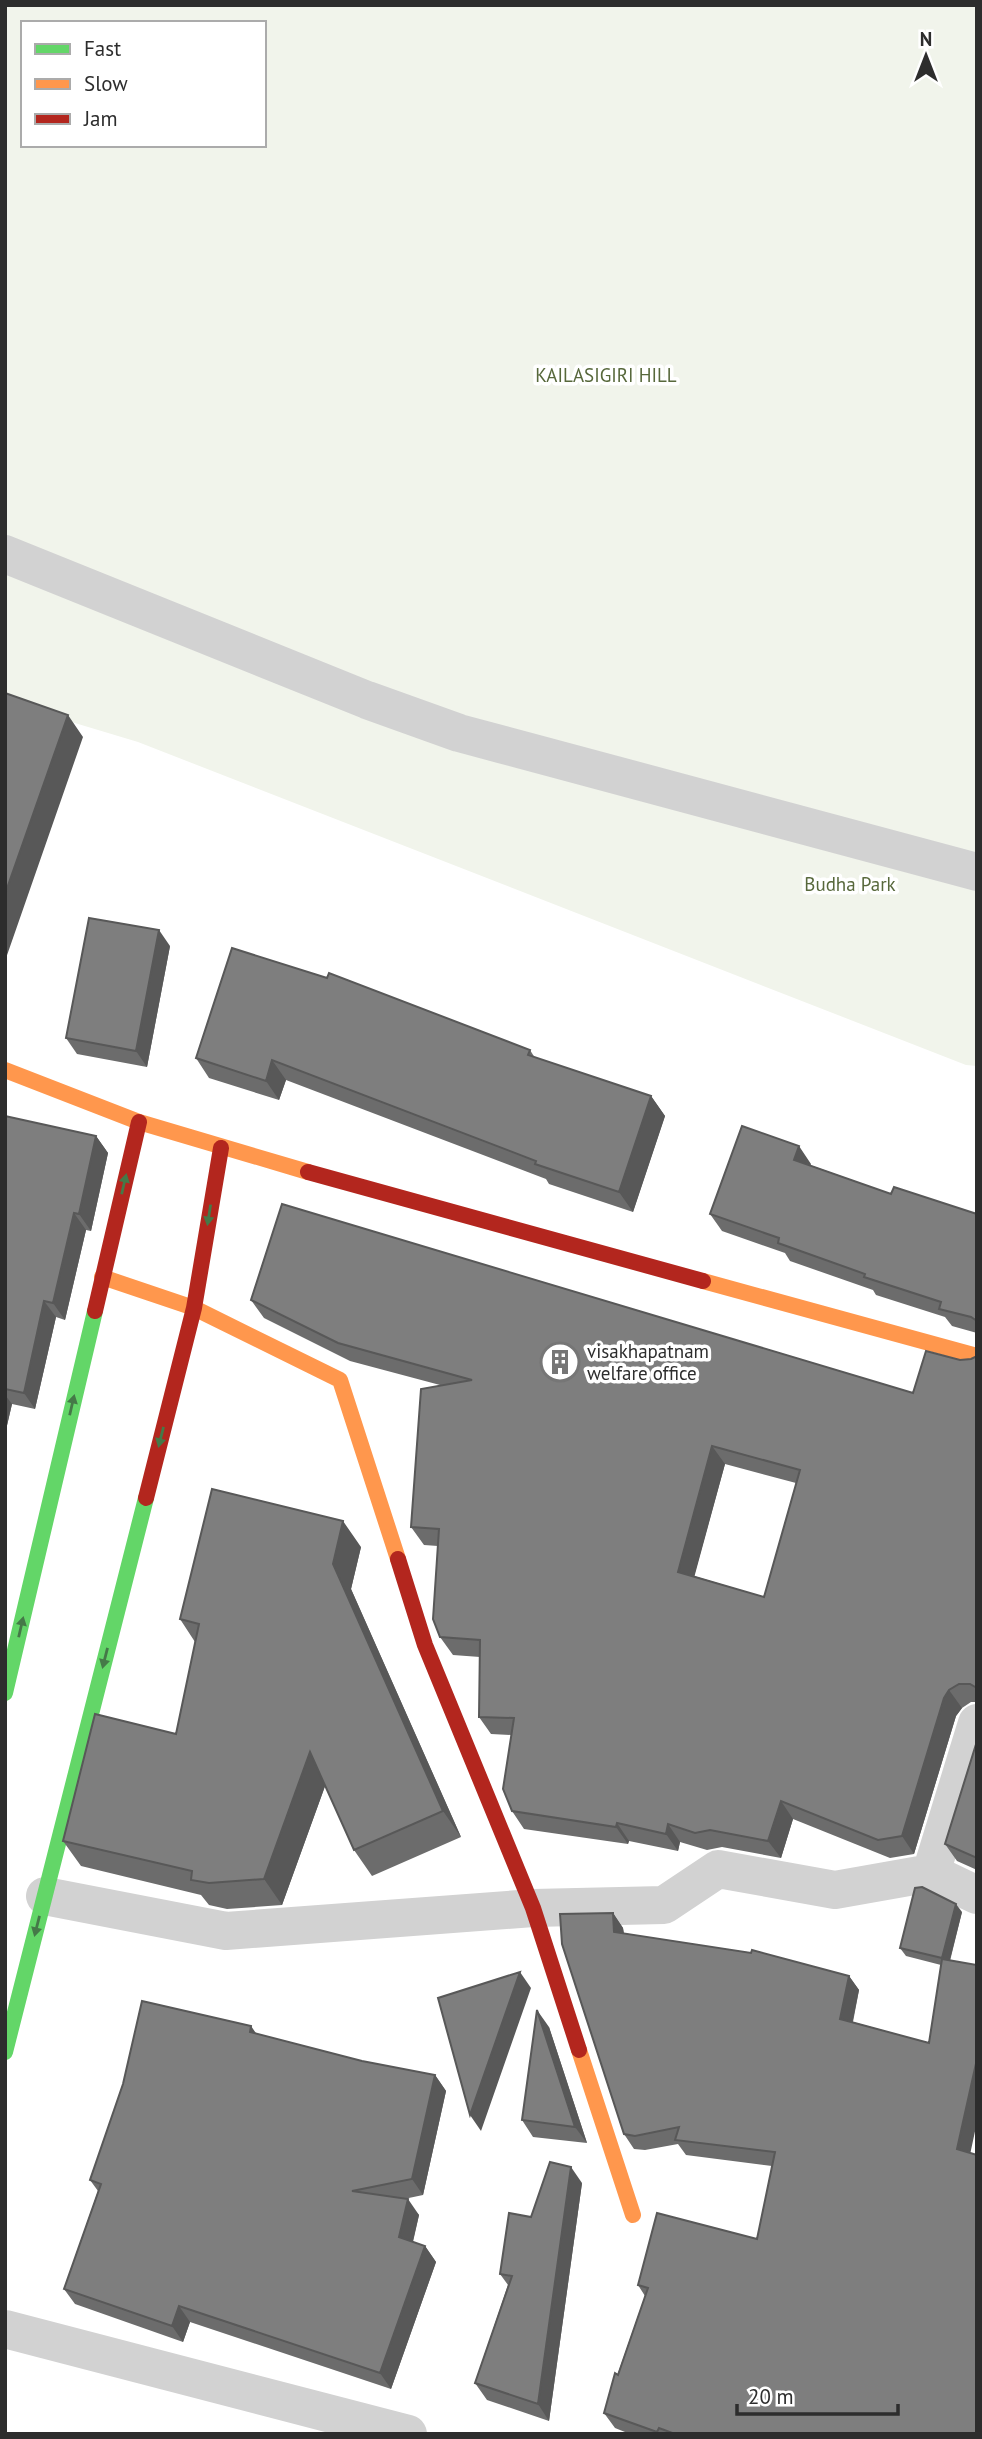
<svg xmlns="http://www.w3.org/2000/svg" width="982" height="2439" viewBox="0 0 982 2439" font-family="'PT Sans',sans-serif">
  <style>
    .green { fill: #f1f4eb; fill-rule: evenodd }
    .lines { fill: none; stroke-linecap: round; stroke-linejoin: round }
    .street { stroke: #d2d2d2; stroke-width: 38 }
    .fast { stroke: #63d668; stroke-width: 16 }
    .slow { stroke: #ff974d; stroke-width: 16 }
    .jam { stroke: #b3261e; stroke-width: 16 }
    .wall { fill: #6c6c6c; fill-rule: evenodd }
    .shaded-wall { fill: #585858 }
    .building { fill: #7e7e7e; stroke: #585858; stroke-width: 2; fill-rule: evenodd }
    .oneway { fill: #457948 }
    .labels { text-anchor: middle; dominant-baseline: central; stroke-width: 7; stroke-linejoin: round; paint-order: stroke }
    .park-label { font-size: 19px; fill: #57683b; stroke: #fff }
    .poi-label { font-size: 19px; fill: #2d2d2d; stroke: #fff; text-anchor: start }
  </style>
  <rect width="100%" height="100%" fill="#fff"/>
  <path class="green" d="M5 5H977V1066L966 1065 138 742 5 702ZM23 23H264V145H23Z"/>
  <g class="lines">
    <path class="street" d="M5 554 367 700 459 733 977 872
      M977 1723 931 1873 977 1895
      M45 1896 226 1931 533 1908 664 1905 718 1869 835 1890 931 1873
      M5 2329 408 2434"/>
    <path class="fast" d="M5 1693 95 1311
      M5 2052 146 1498"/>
    <path class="slow" d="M5 1070 139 1122 308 1172
      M102 1277 194 1308 340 1380 398 1559
      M703 1281 977 1356
      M579 2050 633 2215"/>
    <path class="jam" d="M308 1172 703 1281
      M95 1311 139 1122
      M146 1498 194 1308 221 1148
      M398 1559 425 1645 533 1908 579 2050"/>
  </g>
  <path class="wall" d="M170 946 147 1067 77 1054 66 1038Z
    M530 1050 535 1058 651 1096 665 1116 633 1212 549 1184 546 1179 286 1080 279 1100 209 1078 196 1058Z
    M5 1116 96 1136 108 1153 91 1231 86 1230 65 1320 56 1317 35 1409 12 1404 5 1434Z
    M811 1164 810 1165 891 1194 977 1214V1333L952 1326 945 1317 876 1295 873 1290 790 1261 785 1253 722 1231 710 1214Z
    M251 1300 913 1393 960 1360 971 1359 977 1356V1702H971L962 1708 956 1716 914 1854 890 1858 793 1819 781 1858 722 1847 707 1850 680 1842 678 1851 629 1841 628 1844 524 1829 512 1811 511 1735 491 1734 479 1717 480 1657 453 1655 440 1637 438 1546 424 1545 411 1527 440 1385 350 1361 264 1318ZM725 1464 796 1483 764 1597 694 1576Z
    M361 1547 351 1589 461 1837 372 1876 354 1850 325 1786 282 1905 227 1909 209 1905 201 1895 81 1866 63 1841 176 1734 195 1642 180 1619Z
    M977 1741V1870L957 1861 945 1844Z
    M962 1912 950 1961 970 2153 977 2434H630L615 2428 604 2413 645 2296 638 2285 757 2239 772 2166 686 2155 678 2144 645 2150 634 2149 624 2134 613 1913 623 1928 624 1933 849 1976 859 1990 853 2022 929 2043 941 1965 906 1956 900 1948Z
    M549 2027 587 2143 533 2137 522 2120Z
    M257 2034 362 2061 435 2075 446 2091 423 2195 404 2199 419 2215 413 2242 425 2246 436 2262 391 2389 190 2322 183 2342 75 2304 64 2289 98 2191 90 2180Z
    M582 2183 549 2421 487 2400 475 2383 508 2285 500 2274 531 2217Z"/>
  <path class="shaded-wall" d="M68 715 83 737 5 961V894Z
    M159 930 170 946 147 1067 136 1051Z
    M272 1060 286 1080 279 1100 266 1081Z
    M651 1096 665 1116 633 1212 619 1192Z
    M96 1136 108 1153 91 1231 79 1214Z
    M799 1146 811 1164 806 1177 794 1160Z
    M74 1213 86 1230 65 1320 53 1303Z
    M44 1301 56 1317 35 1409 24 1393Z
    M5 1395 12 1404 5 1434Z
    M712 1446 725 1464 691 1589 678 1572Z
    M343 1521 361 1547 351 1589 461 1837 443 1811 333 1564Z
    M949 1690 962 1708 956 1716 914 1854 902 1836 944 1698Z
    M310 1752 328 1778 282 1905 264 1879Z
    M781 1801 793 1819 781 1858 768 1841Z
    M617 1823 629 1841 628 1844 616 1827Z
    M668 1824 680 1842 678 1851 666 1834Z
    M956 1904 962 1912 948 1967 942 1958Z
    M613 1913 623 1928 625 1946 614 1932Z
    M520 1972 531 1988 481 2131 470 2115Z
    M849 1976 859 1990 850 2034 840 2019Z
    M537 2010 549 2027 587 2143 575 2127Z
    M251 2026 262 2042 250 2032Z
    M977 2059V2122L968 2164 957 2149Z
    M435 2075 446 2091 423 2195 412 2179Z
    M571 2167 582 2183 549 2421 538 2404Z
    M408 2199 419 2215 410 2253 399 2237Z
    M425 2246 436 2262 391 2389 380 2373Z
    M179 2306 190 2322 183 2342 172 2326Z"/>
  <path class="building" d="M5 693 68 715 5 894Z
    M89 918 159 930 136 1051 66 1038Z
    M232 948 327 978 329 973 530 1050 528 1055 651 1096 619 1192 535 1164 536 1161 272 1060 266 1081 196 1058Z
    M5 1116 96 1136 79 1214 74 1213 53 1303 44 1301 24 1393 5 1389Z
    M742 1126 799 1146 794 1160 891 1194 894 1187 977 1214V1321L971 1317 939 1309 941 1302 864 1277 865 1274 778 1243 779 1238 710 1214Z
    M282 1204 913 1393 926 1351 960 1360 971 1359 977 1356V1688L970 1684H959L949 1690 944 1698 902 1836 878 1840 781 1801 768 1841 710 1830 695 1833 668 1824 666 1834 617 1823 616 1827 512 1811 503 1789 514 1718 479 1717 480 1640 440 1637 433 1619 439 1529 411 1527 421 1389 472 1380 338 1343 251 1300ZM712 1446 800 1470 764 1597 678 1572Z
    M212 1489 343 1521 333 1564 443 1811 354 1850 310 1752 264 1879 209 1883 191 1880 192 1871 63 1841 95 1714 176 1734 199 1624 180 1619Z
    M977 1741V1858L945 1844Z
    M922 1887 956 1904 942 1958 900 1948 915 1888Z
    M613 1913 614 1932 751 1953 752 1950 849 1976 840 2019 929 2043 942 1959 977 1965V2059L957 2149 977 2155V2434H675L659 2428 657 2432 604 2413 615 2373 618 2375 648 2288 638 2285 657 2213 757 2239 775 2152 675 2140 679 2127 635 2136 624 2134 562 1944 560 1914Z
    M520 1972 470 2115 438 1998Z
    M142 2001 251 2026 250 2032 362 2061 435 2075 412 2179 352 2191 408 2199 399 2237 425 2246 380 2373 179 2306 172 2326 64 2289 101 2184 90 2180 123 2084Z
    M537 2010 575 2127 522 2120Z
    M550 2162 571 2167 538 2404 475 2383 512 2276 500 2274 509 2213 531 2217Z"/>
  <defs><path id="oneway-solid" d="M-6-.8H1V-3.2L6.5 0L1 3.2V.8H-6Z" transform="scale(1.75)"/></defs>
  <g class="oneway">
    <use href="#oneway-solid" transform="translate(124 1184) rotate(-77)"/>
    <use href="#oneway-solid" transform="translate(209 1215) rotate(99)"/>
    <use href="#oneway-solid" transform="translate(72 1405) rotate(-77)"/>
    <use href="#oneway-solid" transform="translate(161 1437) rotate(104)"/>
    <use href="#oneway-solid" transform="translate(21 1627) rotate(-77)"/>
    <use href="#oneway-solid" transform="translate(105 1658) rotate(104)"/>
    <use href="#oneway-solid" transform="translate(37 1926) rotate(104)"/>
  </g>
  <defs>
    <symbol id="building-ring" viewBox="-11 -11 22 22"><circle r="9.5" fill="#fff" stroke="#767676" stroke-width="1.5"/><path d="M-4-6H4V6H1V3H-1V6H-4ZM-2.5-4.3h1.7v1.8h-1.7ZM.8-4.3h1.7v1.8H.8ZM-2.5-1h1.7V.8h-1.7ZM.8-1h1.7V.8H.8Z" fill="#767676"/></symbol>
  </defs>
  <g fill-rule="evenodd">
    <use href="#building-ring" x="538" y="1340" width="44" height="44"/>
  </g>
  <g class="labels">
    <g class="park-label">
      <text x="606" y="375">KAILASIGIRI HILL</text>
      <text x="850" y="884">Budha Park</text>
    </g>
    <g class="poi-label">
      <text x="587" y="1351">visakhapatnam<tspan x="587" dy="22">welfare office</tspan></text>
    </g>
  </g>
  <rect width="982" height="2439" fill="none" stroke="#2d2d2d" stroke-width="14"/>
  <rect x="21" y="21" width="245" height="126" fill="#ffffff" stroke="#ababab" stroke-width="2"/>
  <rect x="35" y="44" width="35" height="10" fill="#63d668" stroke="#ababab" stroke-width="2"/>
  <text x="84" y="56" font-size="21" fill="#2d2d2d">Fast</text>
  <rect x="35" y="79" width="35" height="10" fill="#ff974d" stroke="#ababab" stroke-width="2"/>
  <text x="84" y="91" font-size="21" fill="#2d2d2d">Slow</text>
  <rect x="35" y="114" width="35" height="10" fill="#b3261e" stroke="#ababab" stroke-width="2"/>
  <text x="84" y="126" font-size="21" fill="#2d2d2d">Jam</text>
  <g transform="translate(926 56)" stroke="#ffffff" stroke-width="5" paint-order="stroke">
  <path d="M0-5L12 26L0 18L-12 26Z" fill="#2d2d2d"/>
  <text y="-10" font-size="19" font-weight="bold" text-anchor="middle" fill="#2d2d2d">N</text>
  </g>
  <path d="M737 2404v10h161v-10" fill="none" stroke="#2d2d2d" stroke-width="3.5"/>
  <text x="748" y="2404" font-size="21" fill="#2d2d2d" stroke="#ffffff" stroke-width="5" paint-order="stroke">20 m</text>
</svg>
